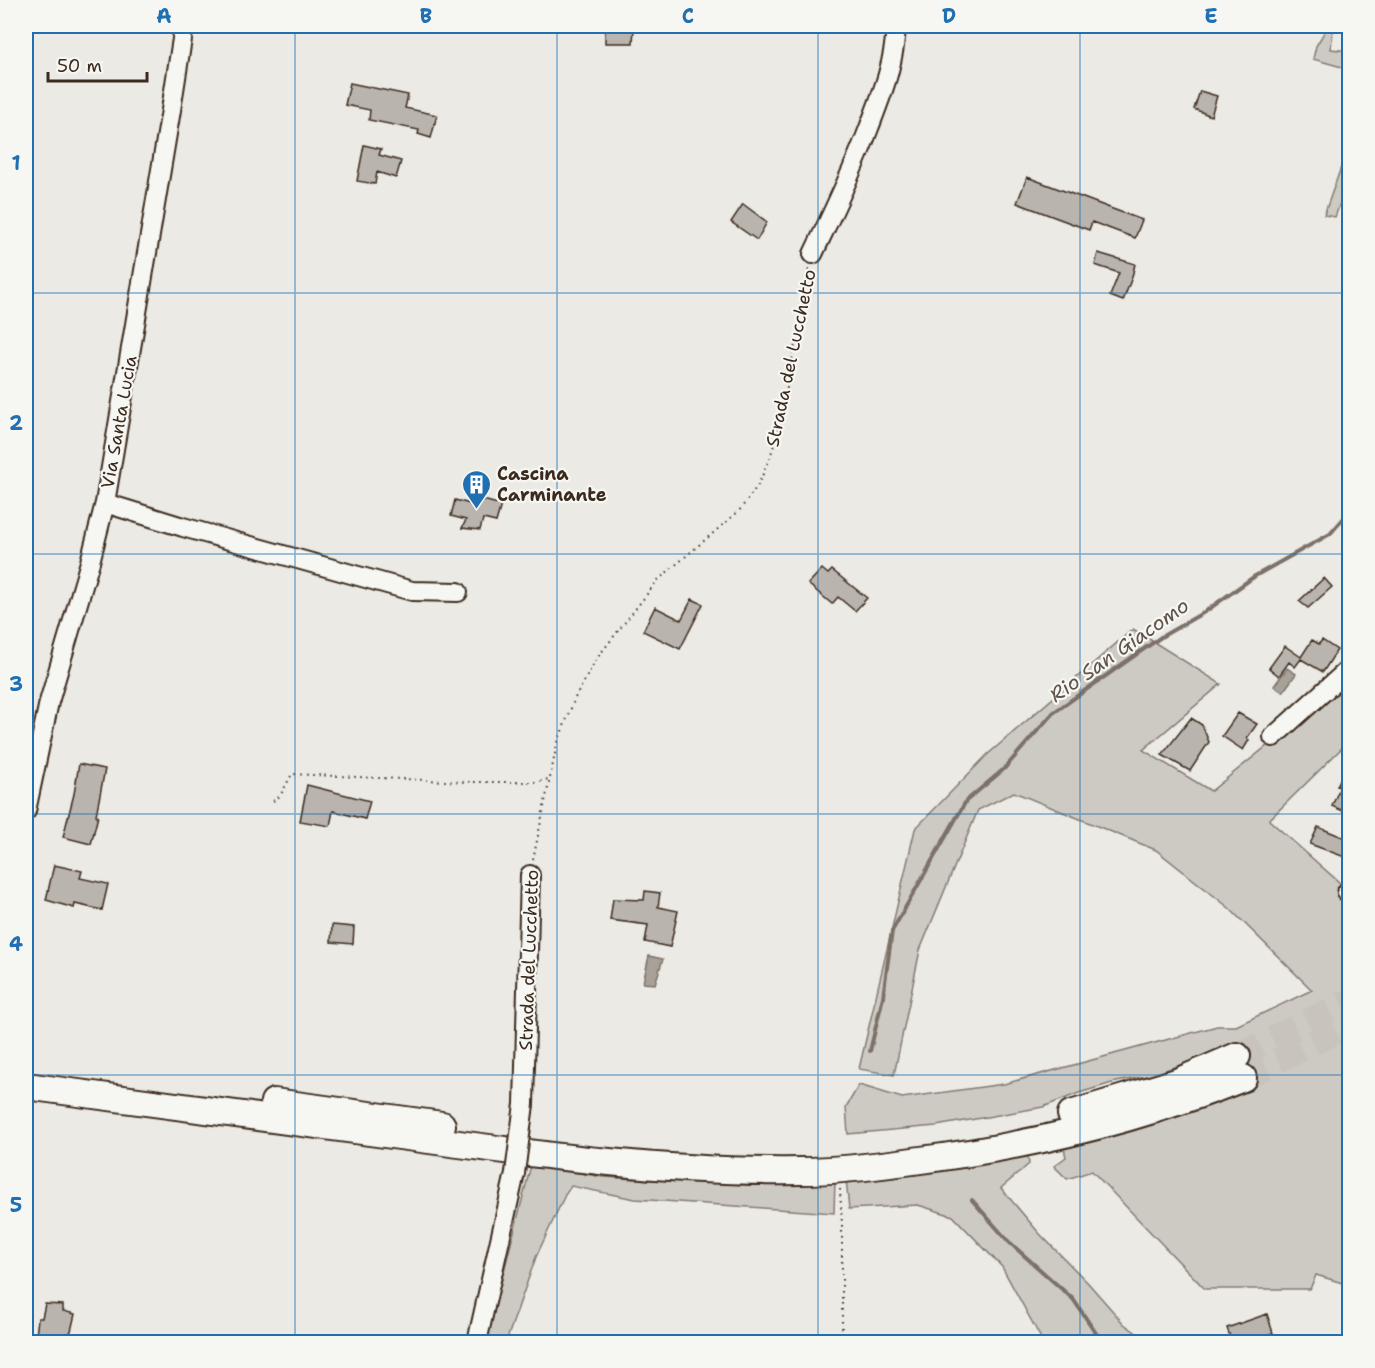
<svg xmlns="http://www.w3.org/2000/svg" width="1375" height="1368" viewBox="0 0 1375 1368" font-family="'Shantell Sans',sans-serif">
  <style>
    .green { fill: #cdcac4; stroke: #847a71; stroke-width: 1.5 }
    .water { fill: #a8a198; stroke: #7c7167; stroke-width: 1.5 }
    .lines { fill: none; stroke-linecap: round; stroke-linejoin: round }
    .stream { stroke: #7c7167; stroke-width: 4 }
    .building { fill: #bab4ae; stroke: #3b2a1e; stroke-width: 1.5 }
    .highway-tunnel { stroke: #c8c4bd; stroke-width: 26; stroke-dasharray: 26 13; stroke-linecap: butt }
    .minor-casing { stroke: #3b2a1e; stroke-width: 22 }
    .highway-casing { stroke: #3b2a1e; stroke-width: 30 }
    .path { stroke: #3b2a1e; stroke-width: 2; stroke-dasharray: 1.5 4.5; stroke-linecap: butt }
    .minor { stroke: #f6f6f2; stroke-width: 18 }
    .highway { stroke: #f6f6f2; stroke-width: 26 }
    .minor-bridge-casing { stroke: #3b2a1e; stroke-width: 22; stroke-linecap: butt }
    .minor-bridge { stroke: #f6f6f2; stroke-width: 18 }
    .grid { fill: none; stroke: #1f6fb2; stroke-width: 1.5; stroke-opacity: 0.55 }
    .labels { text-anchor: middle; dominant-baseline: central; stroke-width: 4.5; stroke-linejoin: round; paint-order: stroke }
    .street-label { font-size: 18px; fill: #3b2a1e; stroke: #f6f6f2 }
    .poi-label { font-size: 18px; font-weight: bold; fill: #3b2a1e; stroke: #f6f6f2; text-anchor: start }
    .water-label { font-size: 20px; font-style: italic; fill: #615449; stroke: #f6f6f2 }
    .neatline { fill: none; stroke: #1f6fb2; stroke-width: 2 }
    .grid-label { font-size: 20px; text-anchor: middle; font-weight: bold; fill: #1f6fb2 }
  </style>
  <rect width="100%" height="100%" fill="#ebeae5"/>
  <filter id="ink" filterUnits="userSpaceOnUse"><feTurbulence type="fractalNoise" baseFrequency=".0167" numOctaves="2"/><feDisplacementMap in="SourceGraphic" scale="12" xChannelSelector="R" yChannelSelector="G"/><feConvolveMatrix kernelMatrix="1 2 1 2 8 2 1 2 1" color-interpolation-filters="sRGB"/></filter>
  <g filter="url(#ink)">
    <path class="green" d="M1328 26H1333L1331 49 1349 51V69L1313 59 1316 46Z
      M1349 145V179L1335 217 1324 215Z
      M1133 629 1221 684 1143 750 1211 791 1349 680V741L1269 820 1340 883 1346 900 1349 898V1285L1316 1275 1310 1289H1205L1092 1171 1067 1179 1054 1166 1066 1157 1063 1144 1235 1046 1151 1075 1112 1083 1079 1093 1043 1107 936 1126 848 1134 846 1107 859 1085 902 1098 1004 1084 1217 1026H1236L1312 990 1228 907 1156 850 1014 792 978 810 920 950 894 1075 859 1069 915 829 987 755Z
      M1027 1149 1029 1164 1001 1188 1039 1233 1089 1284 1124 1324 1149 1342H1043L1002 1267 953 1216 918 1205 849 1209 846 1179Z
      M531 1165 603 1177 652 1180 703 1178 835 1177 834 1213 635 1199 571 1186 565 1195 536 1257 506 1342H486Z"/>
    <path class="water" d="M1287 668 1296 674 1283 692 1274 686Z
      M649 956 663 959 655 984 643 983Z"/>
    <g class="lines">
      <path class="stream" d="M870 1051 883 997 892 931 966 801 1004 769 1053 713 1161 637 1206 611 1255 576 1330 534 1350 511
        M972 1200 1009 1242 1073 1299 1102 1342"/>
    </g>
    <path class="building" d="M605 28H634L633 43H605Z
      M350 83 408 95 405 108 437 115 431 138 418 134 419 130 369 120 370 110 345 105Z
      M1200 91 1217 96 1211 116 1194 109Z
      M364 145 381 149 379 155 401 161 396 178 377 172 375 184 357 181Z
      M1027 177 1142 220 1135 238 1092 222 1089 230 1017 203Z
      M743 204 767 222 757 240 731 222Z
      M1098 253 1135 264 1132 277 1123 301 1110 296 1119 273 1095 265Z
      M476 498 501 505 496 522 483 519 480 530 462 528 466 520 451 516 455 500 474 505Z
      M822 569 828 574 832 570 867 598 855 611 838 597 832 604 808 584Z
      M1324 578 1332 587 1308 608 1299 601Z
      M692 599 703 604 680 649 643 631 655 607 681 620Z
      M1312 640 1319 644 1322 640 1337 650 1323 672 1301 659 1295 667 1289 662 1279 676 1269 668 1285 646 1301 657Z
      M1238 713 1257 724 1247 738 1249 740 1243 750 1222 736Z
      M1191 718 1202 725 1209 742 1190 771 1162 755Z
      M79 764 105 769 96 815 98 816 91 844 63 837 74 794Z
      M1350 766V814L1332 806 1340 787 1337 786 1342 775 1345 776Z
      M307 785 370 801 365 819 333 811 330 826 300 821Z
      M1318 827 1350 840V859L1310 844Z
      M54 865 82 871 80 878 108 884 102 910 75 904 74 908 46 900Z
      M645 891 660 893 658 907 678 911 670 947 645 942 648 925 610 920 613 899 644 900Z
      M332 925 354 927 353 944 331 942Z
      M45 1304 63 1305V1311L75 1314 71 1331 63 1342 36 1337 38 1318H42Z
      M1267 1314 1273 1333 1244 1342H1232L1227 1328Z"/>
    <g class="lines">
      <path class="highway-tunnel" d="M1237 1056 1350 1001
        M1243 1078 1350 1024"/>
      <defs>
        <path id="minor" d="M813 254C833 212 853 171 869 128 883 91 894 65 896 26
          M105 503 183 527 412 591 458 592
          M1273 737 1350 668
          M26 811 49 702 90 562 105 503 171 110 184 26
          M1347 892 1350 891
          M524 1104 530 875
          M477 1342 515 1173"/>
        <path id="highway" d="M26 1086C153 1103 280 1120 407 1137 538 1155 670 1173 802 1171 839 1171 877 1166 913 1161 1026 1147 1138 1120 1243 1078
          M274 1102 442 1125
          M1071 1114 1177 1082 1237 1056"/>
      </defs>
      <use href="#minor" class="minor-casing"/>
      <use href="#highway" class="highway-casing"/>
      <path class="path" d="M273 801 280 796 292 774 469 782H535L549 779
        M533 860 557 744 575 698 597 658 658 580 739 511 758 485 770 458 781 420 809 268
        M840 1189 842 1225V1342"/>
      <use href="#minor" class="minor"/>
      <use href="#highway" class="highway"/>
      <defs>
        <path id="minor-bridge" d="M515 1173 524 1104"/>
      </defs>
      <use href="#minor-bridge" class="minor-bridge-casing"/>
      <use href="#minor-bridge" class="minor-bridge"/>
    </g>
  </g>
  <path class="grid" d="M295 26V1342M557 26V1342M818 26V1342M1080 26V1342M26 293H1350M26 554H1350M26 814H1350M26 1075H1350"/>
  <defs>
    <symbol id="building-pin" viewBox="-11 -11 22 30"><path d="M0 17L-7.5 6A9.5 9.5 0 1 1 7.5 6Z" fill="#1f6fb2" stroke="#f6f6f2"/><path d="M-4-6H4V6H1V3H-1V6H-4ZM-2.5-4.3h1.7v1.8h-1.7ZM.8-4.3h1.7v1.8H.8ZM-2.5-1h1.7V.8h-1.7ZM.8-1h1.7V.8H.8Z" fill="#fff"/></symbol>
  </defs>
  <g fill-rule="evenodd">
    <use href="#building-pin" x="460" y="468" width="33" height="45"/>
  </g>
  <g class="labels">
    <g class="street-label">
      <text transform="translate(791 358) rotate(-78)">Strada del Lucchetto</text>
      <text transform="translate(119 422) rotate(-80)">Via Santa Lucia</text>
      <text transform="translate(529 960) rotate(-88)">Strada del Lucchetto</text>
    </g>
    <g class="poi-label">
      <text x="497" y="474">Cascina<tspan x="497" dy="21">Carminante</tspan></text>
    </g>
    <g class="water-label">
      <text transform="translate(1119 650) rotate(-35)">Rio San Giacomo</text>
    </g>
  </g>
  <rect width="1375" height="1368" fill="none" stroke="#f6f6f2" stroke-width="66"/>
  <path d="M48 72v9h99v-9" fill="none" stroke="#3b2a1e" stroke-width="3"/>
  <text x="57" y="72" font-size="18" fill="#3b2a1e" stroke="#f6f6f2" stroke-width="4.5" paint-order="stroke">50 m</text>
  <rect x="33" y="33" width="1309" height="1302" class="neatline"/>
  <g class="grid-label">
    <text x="164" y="23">A</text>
    <text x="426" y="23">B</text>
    <text x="688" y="23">C</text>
    <text x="949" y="23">D</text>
    <text x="1211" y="23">E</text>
    <text x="16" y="170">1</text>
    <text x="16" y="430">2</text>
    <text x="16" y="691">3</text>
    <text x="16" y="951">4</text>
    <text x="16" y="1212">5</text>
  </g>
</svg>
